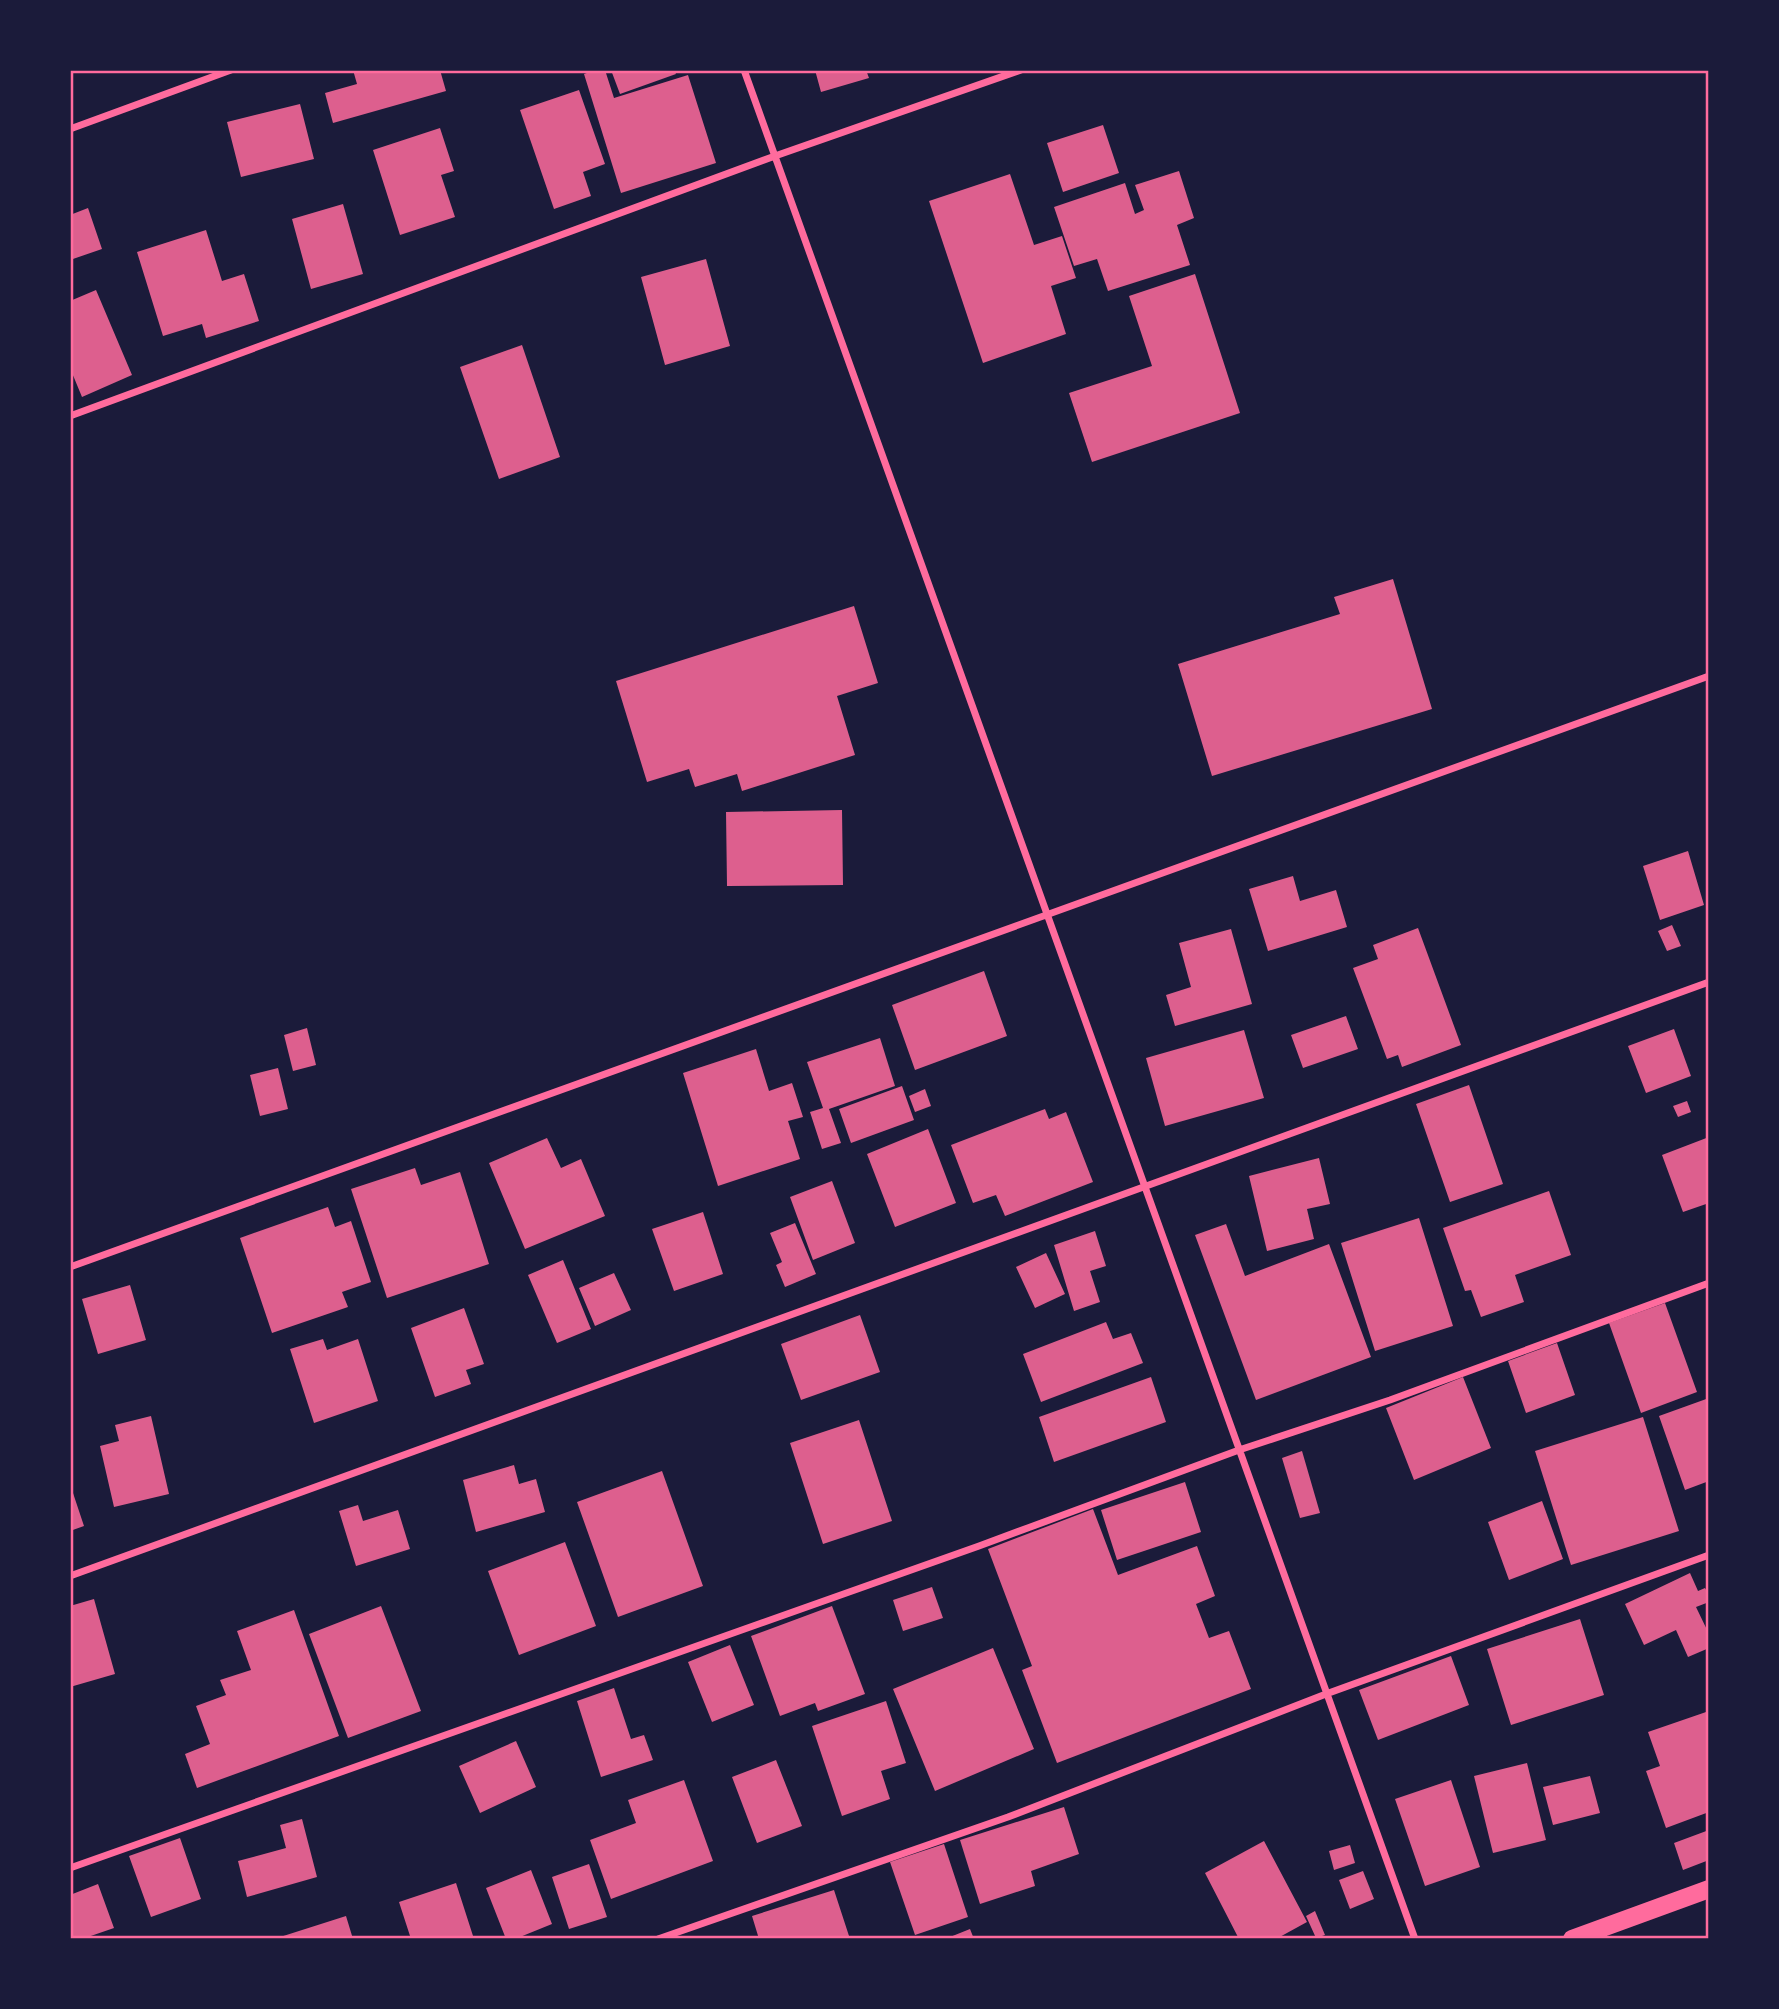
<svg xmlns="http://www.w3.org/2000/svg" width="1779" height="2009" viewBox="0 0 1779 2009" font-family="Raleway,sans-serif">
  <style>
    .building { fill: #dd5f8e }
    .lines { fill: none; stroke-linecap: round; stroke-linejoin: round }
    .minor { stroke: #ff6b9d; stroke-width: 7 }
    .primary { stroke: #ff6b9d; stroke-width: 18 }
    .neatline { fill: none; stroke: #ff6b9d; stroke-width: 2.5 }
  </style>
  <rect width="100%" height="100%" fill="#1b1b3a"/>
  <path class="building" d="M353 70H440L446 91 333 123 325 93 357 84Z
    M595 70H605L614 98 688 75 716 163 621 193 584 74Z
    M611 70H674L676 74 620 94Z
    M815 70H866L869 78 821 92Z
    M579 90 605 164 583 172 591 196 554 209 520 110Z
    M300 104 314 159 241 177 227 122Z
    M1103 125 1119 173 1063 192 1047 143Z
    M440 128 454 171 441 175 455 217 400 235 373 150Z
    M1179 171 1194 218 1177 225 1190 265 1108 291 1097 259 1074 266 1054 207 1125 183 1135 214 1144 210 1135 185Z
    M1010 174 1034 245 1062 236 1076 278 1051 286 1066 334 983 363 929 201Z
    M343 204 363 274 311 289 292 219Z
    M88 208 102 249 70 260V215Z
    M206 230 222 281 244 274 259 321 206 338 202 324 163 336 137 252Z
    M706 259 730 346 665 365 641 277Z
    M1195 274 1240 413 1092 462 1069 393 1152 366 1129 296Z
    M96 290 132 375 82 397 70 368V301Z
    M522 345 560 457 499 479 460 367Z
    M1393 579 1432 709 1212 776 1178 664 1340 614 1334 597Z
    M854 606 878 683 837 696 855 755 742 791 737 774 695 787 689 769 647 782 616 681Z
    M842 810 843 885 727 886 726 812Z
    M1688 851 1704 905 1660 920 1643 866Z
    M1293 876 1300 901 1336 890 1347 927 1268 951 1249 889Z
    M1672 925 1681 946 1667 951 1658 931Z
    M1418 928 1461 1045 1402 1067 1398 1055 1387 1059 1353 968 1378 959 1373 945Z
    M1231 929 1252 1004 1175 1026 1166 995 1191 987 1179 943Z
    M984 971 1007 1036 915 1070 892 1005Z
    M1346 1016 1358 1049 1303 1068 1291 1035Z
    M307 1028 316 1065 293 1071 284 1035Z
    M1674 1029 1691 1076 1646 1093 1628 1046Z
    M1244 1030 1264 1098 1165 1126 1146 1058Z
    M880 1038 895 1086 829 1109 841 1143 822 1149 810 1112 823 1108 807 1062Z
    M756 1049 769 1091 792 1083 803 1117 788 1121 800 1159 718 1186 683 1073Z
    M278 1068 288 1109 260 1116 250 1075Z
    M1469 1085 1503 1184 1450 1202 1416 1104Z
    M902 1086 914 1120 851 1143 839 1109Z
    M925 1089 931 1106 915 1112 909 1096Z
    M1687 1101 1691 1112 1678 1117 1673 1106Z
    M1045 1109 1049 1119 1066 1112 1093 1182 1005 1216 996 1195 973 1203 951 1145Z
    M928 1129 956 1203 895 1227 867 1154Z
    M1709 1137V1203L1683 1212 1662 1155Z
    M547 1138 561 1168 581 1159 605 1216 525 1249 489 1163Z
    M1319 1158 1330 1204 1307 1209 1314 1239 1267 1251 1249 1176Z
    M415 1168 421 1185 460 1172 489 1264 387 1298 351 1189Z
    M832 1181 855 1243 813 1260 790 1197Z
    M1549 1191 1571 1255 1515 1275 1524 1302 1481 1317 1471 1290 1465 1291 1443 1228Z
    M328 1207 335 1227 351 1221 371 1282 342 1292 348 1307 272 1333 240 1238Z
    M703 1212 723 1274 674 1291 652 1229Z
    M1419 1218 1453 1326 1375 1351 1341 1243Z
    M795 1223 816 1274 785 1287 776 1265 782 1262 770 1233Z
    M1226 1224 1245 1276 1329 1244 1371 1357 1256 1400 1195 1235Z
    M1095 1231 1106 1266 1090 1271 1100 1302 1074 1311 1054 1245Z
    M1046 1253 1065 1294 1035 1308 1016 1267Z
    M563 1260 591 1329 557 1343 528 1275Z
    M614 1273 631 1310 595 1326 579 1288Z
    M130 1285 146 1340 98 1354 82 1299Z
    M1665 1303 1697 1392 1641 1413 1609 1323Z
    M464 1308 484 1364 466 1370 471 1384 435 1397 411 1328Z
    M860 1315 880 1372 801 1400 781 1344Z
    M1106 1322 1113 1339 1131 1333 1143 1363 1041 1402 1023 1354Z
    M323 1339 327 1350 358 1339 378 1401 314 1423 290 1349Z
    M1557 1343 1575 1395 1526 1413 1508 1361Z
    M1151 1377 1166 1422 1054 1462 1039 1417Z
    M1463 1377 1491 1448 1414 1480 1386 1408Z
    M1709 1398V1481L1685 1490 1659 1416Z
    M151 1416 169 1494 114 1507 100 1446 119 1441 115 1425Z
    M1643 1417 1679 1531 1571 1565 1535 1451Z
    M859 1420 892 1521 823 1544 790 1443Z
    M1302 1451 1320 1513 1300 1518 1282 1458Z
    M514 1465 519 1484 536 1479 545 1512 476 1532 463 1480Z
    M662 1471 703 1586 618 1617 577 1502Z
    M1185 1482 1201 1532 1117 1560 1101 1510Z
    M70 1484 84 1526 70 1531Z
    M1542 1501 1563 1559 1509 1580 1488 1522Z
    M358 1505 363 1521 398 1510 410 1549 356 1566 339 1511Z
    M1093 1509 1118 1575 1197 1546 1215 1596 1196 1604 1209 1638 1229 1631 1251 1689 1057 1763 1022 1670 1032 1666 988 1549Z
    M565 1542 596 1626 519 1655 488 1571Z
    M1690 1573 1698 1591 1705 1588 1709 1595V1602L1696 1607 1709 1634V1648L1688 1657 1676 1630 1644 1645 1625 1604Z
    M932 1587 943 1618 903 1631 893 1600Z
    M94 1599 115 1674 70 1687V1606Z
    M381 1606 421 1711 348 1738 309 1634Z
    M832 1606 865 1694 818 1711 815 1703 780 1716 751 1636Z
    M294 1610 339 1736 197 1788 185 1754 210 1744 196 1706 226 1695 220 1680 251 1670 237 1631Z
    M1580 1619 1604 1695 1511 1725 1487 1649Z
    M730 1645 754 1705 712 1722 688 1662Z
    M993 1648 1034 1749 935 1791 893 1689Z
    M1451 1656 1469 1705 1378 1740 1359 1690Z
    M614 1688 631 1739 644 1735 653 1760 601 1777 577 1701Z
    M886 1701 906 1763 881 1771 890 1799 842 1816 812 1726Z
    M1709 1711V1812L1666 1828 1646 1771 1660 1766 1648 1732Z
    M516 1741 536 1787 480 1813 459 1766Z
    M776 1760 802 1826 757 1843 732 1777Z
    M1527 1763 1546 1840 1493 1853 1474 1776Z
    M1590 1776 1600 1813 1553 1825 1543 1787Z
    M684 1780 713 1861 611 1899 590 1840 636 1823 628 1800Z
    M1451 1780 1480 1867 1425 1886 1395 1799Z
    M1064 1807 1079 1854 1031 1871 1035 1886 980 1904 960 1840Z
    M302 1819 317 1877 247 1897 238 1861 286 1848 280 1825Z
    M1709 1830V1860L1683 1870 1674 1843Z
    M180 1838 201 1899 151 1917 129 1856Z
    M1264 1841 1307 1922 1276 1939H1239L1205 1873Z
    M944 1844 968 1917 915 1935 890 1862Z
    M1350 1845 1355 1863 1334 1870 1329 1851Z
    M589 1864 607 1917 569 1929 552 1877Z
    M531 1870 552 1924 515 1939H506L486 1888Z
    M1363 1871 1374 1899 1350 1909 1339 1880Z
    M456 1883 474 1939H411L399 1902Z
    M98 1884 114 1928 82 1939H70V1895Z
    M834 1890 850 1939H759L752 1916Z
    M1315 1911 1325 1935 1316 1938 1306 1916Z
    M346 1916 353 1939H277V1938Z
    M970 1929 974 1939H945Z"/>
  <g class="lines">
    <path class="minor" d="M744 70 1415 1939
      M70 129 231 70
      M70 416 775 156 1021 70
      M70 1267 1709 676
      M70 1576 1709 982
      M70 1868 979 1546 1239 1450 1390 1400 1709 1283
      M658 1939 1008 1817 1326 1694 1709 1555"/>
    <path class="primary" d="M1572 1939 1709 1889"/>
  </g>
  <rect width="1779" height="2009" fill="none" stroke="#1b1b3a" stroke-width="144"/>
  <rect x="72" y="72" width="1635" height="1865" class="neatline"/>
</svg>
